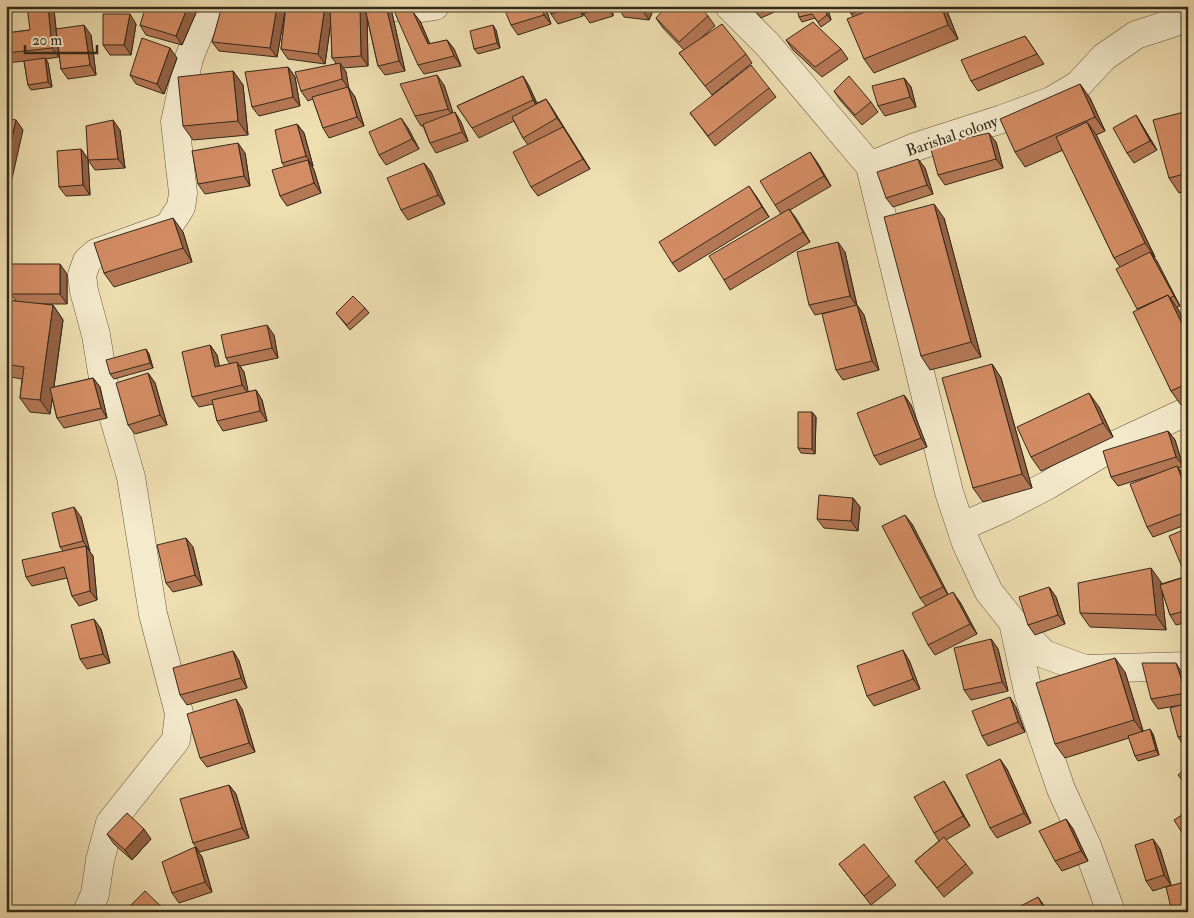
<svg xmlns="http://www.w3.org/2000/svg" width="1194" height="918" viewBox="0 0 1194 918" font-family="'IM FELL Double Pica',serif">
  <style>
    .lines { fill: none; stroke-linecap: round; stroke-linejoin: round }
    .minor-casing { stroke: #625641; stroke-width: 29 }
    .minor { stroke: #f4eacc; stroke-width: 28 }
    .wall { fill: #b57855; stroke: #34291c }
    .shaded-wall { fill: #946245; stroke: #34291c }
    .building { fill: #d38c63; stroke: #34291c }
    .labels { text-anchor: middle; dominant-baseline: central; stroke-width: 4.5; stroke-linejoin: round; paint-order: stroke }
    .street-label { font-size: 16px; fill: #34291c; stroke: #f4eacc }
  </style>
  <rect width="100%" height="100%" fill="#eedeb0"/>
  <filter id="stains"><feTurbulence type="fractalNoise" baseFrequency=".004" numOctaves="4"/><feColorMatrix values="0 0 0 0 .2 0 0 0 0 .09 0 0 0 0 .02 0 0 0 .5 -.17"/></filter>
  <radialGradient id="worn" r=".72"><stop offset=".6" stop-color="#630" stop-opacity="0"/><stop offset="1" stop-color="#630" stop-opacity=".3"/></radialGradient>
  <g class="lines">
    <defs>
      <path id="minor" d="M377 6 422 8 435 6
        M729 6 768 45 870 166 949 492 966 543 989 592 1013 622 1044 654 1085 669 1188 666
        M870 166 918 146 1002 119 1051 101 1078 85 1104 57 1136 35 1188 18
        M961 527 1004 508 1048 485 1117 444 1188 411
        M1013 622 1029 696 1061 789 1087 846 1111 912
        M87 912 95 894 100 860 110 823 176 740 179 713 153 614 131 477 104 384 96 335 84 291 82 275 87 261 96 253 168 227 181 207 183 193 175 122 189 58 210 6"/>
    </defs>
    <use href="#minor" class="minor-casing"/>
    <use href="#minor" class="minor"/>
  </g>
  <path class="wall" d="M69 6H104V11H73Z
    M199 6 182 45 146 35 140 25Z
    M286 6H361L366 15 392 13 405 71 385 75 378 66 367 17 368 66 343 68 346 72 348 87 355 97 364 126 329 138 323 128 313 99 308 101 301 91 336 63 332 58 331 21 325 64 288 59 281 49Z
    M286 6 277 57 219 51 212 42Z
    M545 6 551 24 518 35 511 25Z
    M549 6H612L613 16 590 23 582 12 583 16 558 24 551 14Z
    M618 6H655L649 20 624 17 618 7Z
    M751 6H788L761 18Z
    M827 6 831 20 821 27 815 18 802 22 799 17Z
    M847 6H945L958 39 874 73 864 59 853 17Z
    M54 10 56 29 91 35 96 75 68 79 61 69 57 36 59 57 46 59 48 63 52 87 31 90 28 85 24 61 8 63 6 61V33L30 30Z
    M708 16 715 26 701 38 746 54 752 63 712 95 679 53 684 50 663 28 656 18Z
    M420 21 430 44 447 40 454 49 461 66 424 74 418 65Z
    M136 24 131 55H110L103 45Z
    M496 30 500 48 478 54 474 49Z
    M1025 36 1044 64 978 91 971 81Z
    M786 40 841 49 848 59 822 77 793 50Z
    M177 58 164 94 136 84 130 75Z
    M288 67 295 77 300 106 259 116 252 107Z
    M233 71 243 85 248 135 193 140 183 126Z
    M523 76 529 86 537 103 546 99 552 108 590 169 538 196 531 187 528 145 523 138 514 121 479 138 457 106Z
    M904 78 911 87 916 107 885 116 878 106Z
    M444 85 453 113 461 122 468 141 436 153 430 143 423 126H421L415 116Z
    M769 88 776 97 715 146 690 113Z
    M834 91 871 102 878 112 862 125 840 100Z
    M1090 98 1105 131 1096 135 1155 257H1154L1180 306 1177 307 1188 329V402L1181 405 1171 391 1120 267 1114 258 1063 150 1025 167 1015 152Z
    M1188 111V190L1179 193 1169 178Z
    M1136 115 1157 150 1134 163 1127 153Z
    M297 124 304 133 313 166H312L314 170 321 193 287 206 280 196 285 167 282 163Z
    M408 128 419 149 386 165 379 155Z
    M120 130 125 168 95 170 88 160Z
    M996 142 1003 168 945 185 938 175Z
    M81 149 88 159 90 195 66 196 59 187Z
    M245 153 250 186 205 194 198 184Z
    M918 159 925 168 933 194 893 207 886 198Z
    M817 162 831 186 790 210 810 242 730 290 724 280 781 214 775 205Z
    M424 163 431 172 445 204 408 220 401 210Z
    M756 196 769 217 679 272 672 263Z
    M944 218 981 357 930 370 921 356Z
    M183 232 192 262 114 287 104 273Z
    M845 252 857 305 864 315 879 370 843 380 836 370 842 309 815 315 809 305Z
    M67 274V304H38L53 305 63 320 54 387 93 378 100 387 107 418 64 428 57 418 52 398 50 414 30 412 20 398 22 379 6 376V300L16 301 11 294Z
    M365 308 369 313 350 330 336 313Z
    M274 335 278 358 240 366 244 372 248 392 256 390 262 400 267 421 223 431 217 421 213 404 199 407 192 397 210 345 217 355 219 366 230 364 226 358Z
    M146 349 149 354 153 368 114 379 110 374Z
    M992 364 1001 378 1032 488 983 502 973 488Z
    M148 373 155 383 167 425 135 434 128 425Z
    M904 395 911 405 927 447 880 465 874 456Z
    M1099 407 1113 437 1041 471 1031 457Z
    M812 412 816 417 815 454 801 453 798 448Z
    M1168 431 1175 440 1183 466 1178 468 1184 476 1188 485V524L1153 537 1147 527 1153 475 1118 486 1111 477Z
    M853 498 860 507 858 531 824 528 817 519Z
    M81 517 89 551 93 556 97 600 79 606 72 596 67 578 32 586 26 577 63 551 60 547Z
    M912 524 948 595 960 602 977 634 935 655 928 645 926 606 920 598Z
    M1188 528V622L1176 625 1170 615 1161 588 1166 630 1090 627 1080 613 1161 582V584L1187 576 1185 574Z
    M193 547 202 585 173 592 166 583Z
    M1049 587 1056 597 1065 624 1035 635 1028 625Z
    M101 629 110 663 87 669 80 659Z
    M991 639 998 649 1008 691 971 700 964 690Z
    M233 651 239 661 247 688 187 705 180 695Z
    M909 660 920 689 874 706 867 696Z
    M1125 672 1143 731 1153 734 1159 755 1138 761 1135 756 1129 738 1065 758 1055 744Z
    M1182 673 1188 689V746L1185 747 1178 737 1187 704 1158 709 1151 699Z
    M1016 707 1025 732 988 746 982 736Z
    M242 709 255 752 207 767 200 758Z
    M1007 769 1031 823 997 838 990 828Z
    M944 781 950 791 970 826 946 840 966 864 973 873 944 897 922 870 915 861 939 841 934 833Z
    M229 785 236 794 249 838 200 852 193 843Z
    M1066 819 1073 829 1088 861 1062 871 1055 861Z
    M107 834 151 839 132 860 114 844Z
    M195 847 202 857 212 892 179 903 172 893Z
    M1160 849 1171 885 1153 891 1146 881Z
    M839 864 889 876 896 885 871 905Z"/>
  <path class="shaded-wall" d="M6 6H8L7 28 6 26Z
    M48 6H51L54 10 59 57 52 48Z
    M188 6H199L182 45 176 36Z
    M277 6H286L277 57 270 48Z
    M325 6H332L333 7 325 64 318 54Z
    M360 6 367 15 368 66 361 56Z
    M386 6H387L392 13 405 71 399 61Z
    M541 6H545L551 24 544 15Z
    M576 6H581L583 16Z
    M606 6H612L613 16Z
    M644 6H655L649 20 642 10Z
    M825 6H827L831 20 827 15Z
    M941 6H945L958 39 948 25Z
    M413 12 420 21 434 54 428 44Z
    M130 14 136 24 131 55 124 45Z
    M84 25 91 35 96 75 90 65Z
    M493 25 496 30 500 48 497 43Z
    M447 40 454 49 461 66 454 56Z
    M170 48 177 58 164 94 157 84Z
    M45 58 48 63 52 87 48 82Z
    M340 63 346 72 349 89 342 79Z
    M288 67 295 77 300 106 293 97Z
    M233 71 243 85 248 135 238 121Z
    M437 75 444 85 455 119 448 109Z
    M523 76 529 86 539 110 533 100Z
    M904 78 911 87 916 107 910 97Z
    M1080 84 1090 98 1105 131 1095 117Z
    M348 87 355 97 364 126 357 117Z
    M546 99 552 108 564 128 557 118Z
    M455 112 461 122 468 141 462 132Z
    M1136 115 1157 150 1150 141Z
    M401 118 408 128 419 149 412 139Z
    M16 120 23 130 9 192 6 188V164Z
    M113 120 120 130 125 168 118 159Z
    M1087 122 1097 136 1155 257 1145 243Z
    M297 124 304 133 313 166 306 156Z
    M563 127 570 137 590 169 583 159Z
    M989 133 996 142 1003 168 996 159Z
    M238 143 245 153 250 186 244 176Z
    M81 149 88 159 90 195 83 185Z
    M810 152 817 162 831 186 824 176Z
    M918 159 925 168 933 194 927 185Z
    M308 160 314 170 321 193 314 183Z
    M424 163 431 172 445 204 438 195Z
    M749 186 756 196 769 217 762 207Z
    M934 204 944 218 981 357 971 342Z
    M789 209 796 218 810 242 803 232Z
    M173 218 183 232 192 262 183 248Z
    M838 242 845 252 857 306 850 296Z
    M1150 252 1157 261 1180 306 1174 296Z
    M60 264 67 274V304L60 294Z
    M1168 295 1178 309 1188 329V336Z
    M53 305 63 320 50 414 40 400Z
    M857 305 864 315 879 370 872 361Z
    M267 325 274 335 278 358 272 348Z
    M210 345 217 355 222 377 215 367Z
    M146 349 149 354 153 368 150 363Z
    M237 362 244 372 249 395 242 385Z
    M992 364 1001 378 1032 488 1022 474Z
    M148 373 155 383 167 425 160 415Z
    M93 378 100 387 107 418 101 408Z
    M256 390 262 400 267 421 260 411Z
    M1089 393 1099 407 1113 437 1103 423Z
    M904 395 911 405 927 447 921 438Z
    M812 412 816 417 815 454 812 449Z
    M1168 431 1175 440 1183 466 1176 457Z
    M1177 466 1184 476 1188 485V494Z
    M853 498 860 507 858 531 851 521Z
    M74 507 81 517 90 551 83 541Z
    M905 515 912 524 949 596 943 587Z
    M186 538 193 547 202 585 195 575Z
    M86 546 93 556 97 600 90 591Z
    M1151 568 1161 582 1166 630 1156 615Z
    M1049 587 1056 597 1065 624 1058 615Z
    M953 592 960 602 977 634 970 624Z
    M94 619 101 629 110 663 103 654Z
    M991 639 998 649 1008 691 1002 682Z
    M903 650 909 660 920 689 913 679Z
    M233 651 239 661 247 688 241 678Z
    M1115 658 1125 672 1144 734 1134 720Z
    M1176 663 1182 673 1188 689V696L1186 693Z
    M1010 697 1016 707 1025 732 1018 722Z
    M236 699 242 709 255 752 249 743Z
    M1150 729 1153 734 1159 755 1156 750Z
    M1000 759 1007 769 1031 823 1024 813Z
    M944 781 950 791 970 826 963 816Z
    M229 785 236 794 249 838 242 828Z
    M1066 819 1073 829 1088 861 1081 851Z
    M144 829 151 839 132 860 125 850Z
    M1153 839 1160 849 1171 885 1164 875Z
    M195 847 202 857 212 892 205 882Z
    M1038 897 1045 907 1047 912H1046Z"/>
  <path class="building" d="M27 6H48L52 48 6 53V33L30 30Z
    M146 6H188L176 36 140 25Z
    M222 6H277L270 48 212 42Z
    M286 6H325L318 54 281 49Z
    M330 6H360L361 56 332 58Z
    M371 6H386L399 61 378 66 365 8Z
    M503 6H541L544 15 511 25Z
    M549 6H576L577 7 551 14Z
    M581 6H606L583 14Z
    M618 6H644L642 10 618 7Z
    M667 6H699L708 16 679 42 656 18Z
    M752 6H760L754 9Z
    M796 6H825L827 15 818 22 812 14 799 17Z
    M847 6H873L851 14Z
    M880 6H941L948 25 864 59 847 19Z
    M394 11 413 12 428 44 447 40 454 56 418 65Z
    M103 14H130L124 45H103Z
    M813 22 841 49 815 67 786 40Z
    M722 24 746 54 705 86 679 53Z
    M84 25 90 65 61 69 56 29Z
    M493 25 497 43 474 49 470 31Z
    M1025 36 1037 54 971 81 961 60Z
    M142 38 170 48 157 84 130 75Z
    M45 58 48 82 28 85 24 61Z
    M340 63 342 79 301 91 295 72Z
    M751 65 769 88 708 136 690 113Z
    M288 67 293 97 252 107 245 72Z
    M233 71 238 121 183 126 178 77Z
    M437 75 448 109 415 116 400 84Z
    M523 76 533 100 472 128 457 106Z
    M849 76 871 102 855 115 834 91Z
    M904 78 910 97 878 106 872 86Z
    M1080 84 1095 117 1015 152 1000 119Z
    M348 87 357 117 323 128 312 97Z
    M546 99 557 118 523 138 512 117Z
    M1188 111V173L1169 178 1153 120Z
    M455 112 462 132 430 143 423 124Z
    M1136 115 1150 141 1127 153 1113 128Z
    M6 118 16 120 6 164Z
    M401 118 412 139 379 155 369 132Z
    M113 120 118 159 88 160 86 126Z
    M1087 122 1145 243 1114 258 1056 137Z
    M297 124 306 156 282 163 275 130Z
    M563 127 583 159 531 187 513 152Z
    M989 133 996 159 938 175 930 146Z
    M238 143 244 176 198 184 192 151Z
    M81 149 83 185 59 187 57 151Z
    M810 152 824 176 775 205 760 181Z
    M918 159 927 185 886 198 877 172Z
    M308 160 314 183 280 196 272 170Z
    M424 163 438 195 401 210 387 178Z
    M749 186 762 207 672 263 659 242Z
    M934 204 971 342 921 356 884 217Z
    M789 209 803 232 724 280 709 256Z
    M173 218 183 248 104 273 94 243Z
    M838 242 850 296 809 305 797 252Z
    M1150 252 1174 296 1170 298 1168 295 1137 309 1116 269Z
    M11 264H60V294H11Z
    M1168 295 1188 336V383L1171 391 1133 312Z
    M353 296 365 308 347 325 336 313Z
    M6 300 53 305 40 400 20 398 24 367 6 364Z
    M857 305 872 361 836 370 822 314Z
    M267 325 272 348 226 358 221 335Z
    M210 345 215 367 237 362 242 385 192 397 182 352Z
    M146 349 150 363 110 374 106 360Z
    M992 364 1022 474 973 488 942 378Z
    M148 373 160 415 128 425 116 383Z
    M93 378 101 408 57 418 50 388Z
    M256 390 260 411 217 421 212 400Z
    M1089 393 1103 423 1031 457 1017 427Z
    M904 395 921 438 874 456 857 413Z
    M798 412H812V449L798 448Z
    M1168 431 1176 457 1111 477 1103 451Z
    M1177 466 1188 494V511L1147 527 1130 484Z
    M819 495 853 498 851 521 817 519Z
    M74 507 83 541 60 547 52 513Z
    M905 515 943 587 920 598 882 526Z
    M1188 528V573L1185 574 1169 536Z
    M186 538 195 575 166 583 157 545Z
    M86 546 90 591 72 596 64 567 26 577 22 560Z
    M1151 568 1156 615 1080 613 1078 583Z
    M1188 576V610L1170 615 1160 585Z
    M1049 587 1058 615 1028 625 1019 597Z
    M953 592 970 624 928 645 912 613Z
    M94 619 103 654 80 659 71 625Z
    M991 639 1002 682 964 690 954 648Z
    M903 650 913 679 867 696 857 666Z
    M233 651 241 678 180 695 173 668Z
    M1115 658 1134 720 1055 744 1036 683Z
    M1142 663H1176L1186 693 1151 699Z
    M1010 697 1018 722 982 736 972 711Z
    M236 699 249 743 200 758 187 714Z
    M1188 703V735L1178 737 1170 708Z
    M1150 729 1156 750 1135 756 1128 736Z
    M1000 759 1024 813 990 828 966 775Z
    M1188 766V787L1178 775Z
    M944 781 963 816 934 833 914 797Z
    M229 785 242 828 193 843 180 799Z
    M1188 811V842L1174 820Z
    M127 813 144 829 125 850 107 834Z
    M1066 819 1081 851 1055 861 1039 831Z
    M944 837 966 864 937 888 915 861Z
    M1153 839 1164 875 1146 881 1135 845Z
    M864 844 889 876 864 896 839 864Z
    M195 847 205 882 172 893 162 862Z
    M1188 881V912H1172L1166 887Z
    M145 891 167 912H124Z
    M1038 897 1046 912H1017L1015 909Z"/>
  <g class="labels">
    <g class="street-label">
      <text transform="translate(952 136) rotate(-19)">Barishal colony</text>
    </g>
  </g>
  <rect width="1194" height="918" fill="none" stroke="#eedeb0" stroke-width="25"/>
  <rect x="8" y="8" width="1179" height="903" fill="none" stroke="#34291c" stroke-width="2.5"/>
  <rect x="12" y="12" width="1169" height="893" fill="none" stroke="#34291c"/>
  <path d="M25 45v8h72v-8" fill="none" stroke="#34291c" stroke-width="2.5"/>
  <text x="32" y="45" font-size="15" fill="#34291c" stroke="#f4eacc" stroke-width="4" paint-order="stroke">20 m</text>
  <rect width="100%" height="100%" filter="url(#stains)"/>
  <rect width="100%" height="100%" fill="url(#worn)"/>
</svg>
